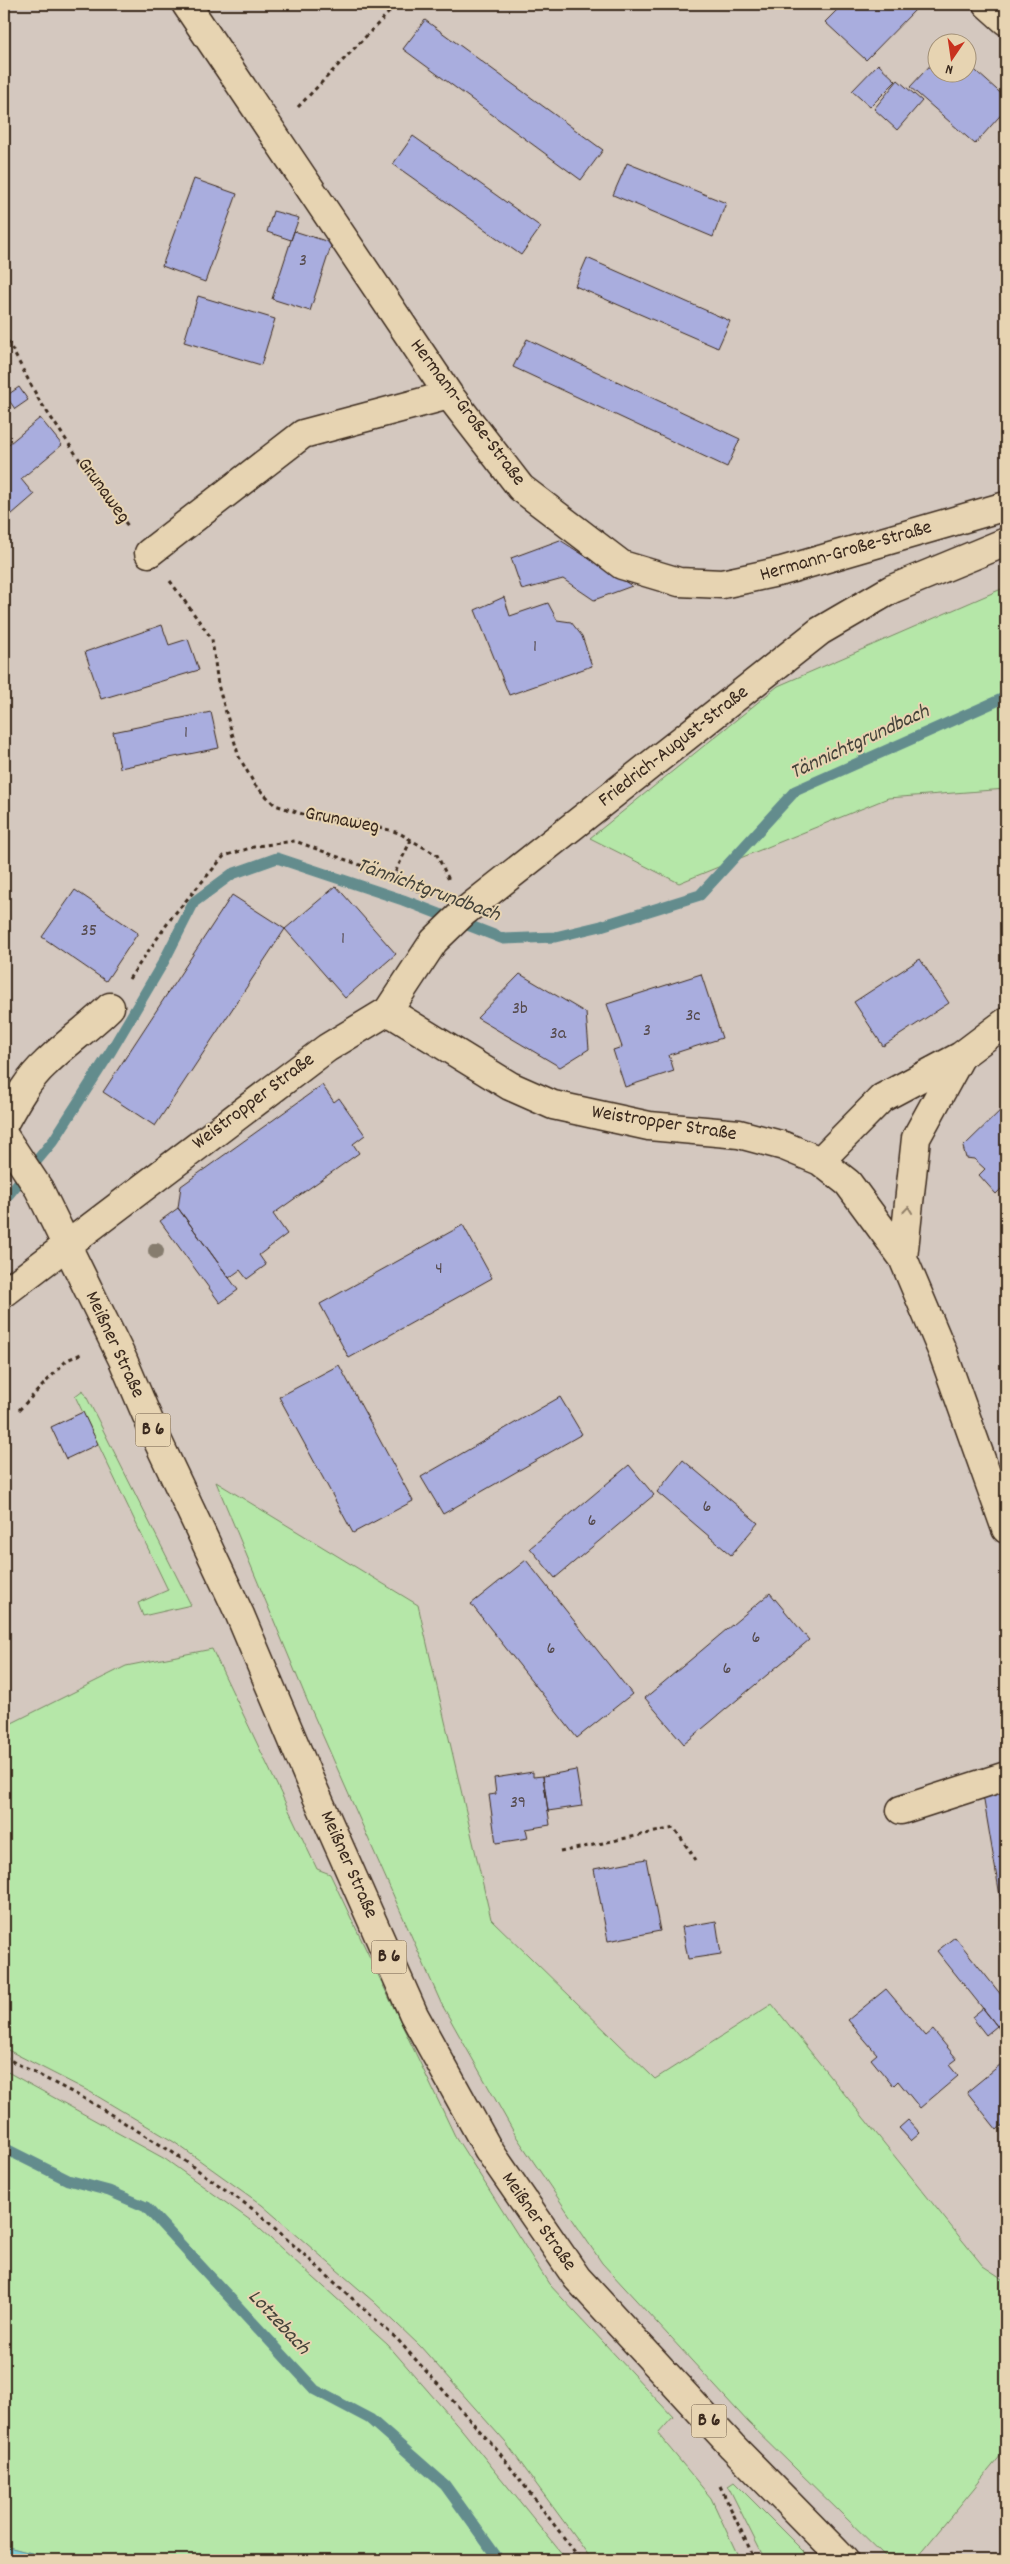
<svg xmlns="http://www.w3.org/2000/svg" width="1010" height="2564" viewBox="0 0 1010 2564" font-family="Dekko,sans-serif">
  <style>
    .green { fill: #b5e7a8; stroke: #788863 }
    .water { fill: #7dced7; stroke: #638c8d }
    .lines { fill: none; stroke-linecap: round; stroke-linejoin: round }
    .stream { stroke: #638c8d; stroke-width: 11 }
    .building { fill: #a9adde; stroke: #3b2a1e }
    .minor-casing { stroke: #3b2a1e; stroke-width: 31 }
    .major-casing { stroke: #3b2a1e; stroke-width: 31 }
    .path { stroke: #3b2a1e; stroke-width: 3; stroke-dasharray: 4 4; stroke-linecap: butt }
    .minor { stroke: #e7d4b2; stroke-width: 28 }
    .major { stroke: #e7d4b2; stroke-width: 28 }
    .tree { fill: #867c6e }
    .oneway { stroke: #917f68 }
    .labels { text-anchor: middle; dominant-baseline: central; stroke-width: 4; stroke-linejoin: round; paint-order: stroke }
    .number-label { font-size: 18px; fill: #564b4e }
    .shield { fill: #e7d4b2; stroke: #6f5d4a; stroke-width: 1 }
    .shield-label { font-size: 19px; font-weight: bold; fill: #3b2a1e }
    .street-label { font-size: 20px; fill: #3b2a1e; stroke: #e7d4b2 }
    .water-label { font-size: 21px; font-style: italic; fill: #45433a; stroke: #e7d4b2 }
  </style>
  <rect width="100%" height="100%" fill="#d4c8bf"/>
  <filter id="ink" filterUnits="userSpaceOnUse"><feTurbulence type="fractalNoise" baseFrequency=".02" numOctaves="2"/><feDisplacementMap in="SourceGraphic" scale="10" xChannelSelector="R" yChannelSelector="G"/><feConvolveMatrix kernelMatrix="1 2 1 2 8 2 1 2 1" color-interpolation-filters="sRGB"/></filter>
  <g filter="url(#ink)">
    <path class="green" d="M1006 587V789L888 798 679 883 590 838 778 686Z
      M83 1390 191 1605 143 1616 138 1603 168 1590 75 1396Z
      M216 1482 418 1605 491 1919 655 2079 772 2004 983 2266 1006 2281V2449L915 2560H889L748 2422 602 2263 516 2136 441 2003 307 1700Z
      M212 1649 317 1869 330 1874 455 2136 549 2284 673 2417 658 2434 711 2498 740 2560H592L506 2443 420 2346 374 2302 262 2205 174 2142 92 2093 4 2048V1727L126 1666Z
      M4 2070 165 2159 250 2220 388 2345 462 2430 567 2560H55L4 2546Z
      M734 2482 812 2560H765L728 2486Z"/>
    <path class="water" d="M4 2546 51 2558 55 2560H4Z"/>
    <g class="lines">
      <path class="stream" d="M4 1200 54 1140 111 1051 164 961 194 902 232 874 277 858 403 900 504 939 555 937 601 926 700 895 795 791 1006 697
        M4 2148 68 2180 109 2191 146 2207 315 2390 370 2419 445 2485 499 2560"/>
    </g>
    <path class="building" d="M843 4H909L915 10 866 60 825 22Z
      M425 20 603 150 581 180 403 49Z
      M938 57V72H968V64L1006 98V109L975 144 910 87Z
      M878 64 896 81 870 107 852 91Z
      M898 80 922 101 897 130 874 109Z
      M413 136 541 227 521 255 393 164Z
      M627 163 726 203 713 237 613 195Z
      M194 179 237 194 205 282 162 266Z
      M273 211 299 218 291 240 267 232Z
      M294 231 332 243 310 311 272 299Z
      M587 258 730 321 718 348 575 286Z
      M198 296 275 319 261 365 184 342Z
      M527 339 740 439 727 467 513 367Z
      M19 387 28 400 15 409 6 396Z
      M40 418 62 445 21 479 34 495 4 521V448Z
      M560 540 632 586 594 600 563 579 522 590 511 558Z
      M504 597 510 616 548 603 557 620 571 622 582 636 592 666 509 695 475 610Z
      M162 625 169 645 188 639 199 670 101 699 85 652Z
      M211 712 219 748 120 768 113 732Z
      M336 886 396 954 345 998 285 929Z
      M75 890 138 933 106 981 42 937Z
      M232 895 285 929 155 1126 103 1092Z
      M920 959 949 1003 883 1046 854 1002Z
      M520 974 586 1013 589 1049 560 1067 477 1018Z
      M701 974 722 1038 669 1055 674 1071 625 1087 613 1050 622 1047 607 1004Z
      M322 1085 334 1102 339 1098 365 1135 353 1144 359 1153 273 1214 287 1234 259 1255 266 1265 247 1279 240 1270 229 1278 178 1208 181 1186Z
      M1006 1105V1193L1002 1188 996 1194 979 1175 985 1169 974 1159 966 1158 963 1147Z
      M178 1208 238 1290 220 1303 160 1221Z
      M463 1225 492 1278 349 1358 320 1304Z
      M339 1365 413 1501 353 1533 279 1397Z
      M560 1397 582 1434 443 1514 421 1477Z
      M83 1412 98 1444 66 1459 51 1427Z
      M683 1460 758 1523 731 1555 657 1492Z
      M629 1465 654 1495 555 1578 530 1548Z
      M526 1560 632 1694 577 1738 471 1604Z
      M770 1593 809 1640 684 1744 645 1698Z
      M576 1770 582 1806 548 1811 543 1776Z
      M533 1772V1777L543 1776 550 1825 526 1829 528 1838 496 1843 489 1795 496 1794 494 1778Z
      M1006 1791V1901L1001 1902 983 1795Z
      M646 1859 660 1931 608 1941 594 1869Z
      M716 1921 721 1954 688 1959 682 1927Z
      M955 1937 1006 2001V2018L997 2026 937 1951Z
      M886 1989 926 2036 933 2030 957 2059 949 2065 958 2076 920 2108 898 2081 893 2086 871 2059 877 2054 848 2020Z
      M983 2008 997 2026 986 2035 972 2017Z
      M1006 2018V2038L997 2026Z
      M1006 2060V2122L997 2130 967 2092Z
      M908 2120 920 2133 911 2141 899 2128Z"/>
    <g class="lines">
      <defs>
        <path id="minor" d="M186 4 449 395 521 488 622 565 679 582 722 584 782 571 1006 506
          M987 4 1006 21
          M149 553 303 434 449 395
          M388 1011 510 1086 553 1105 649 1126 739 1134 784 1146 820 1161 848 1183 903 1258 943 1353 1006 1529
          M4 1123C15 1103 28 1079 46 1063 66 1043 90 1027 110 1007
          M820 1161 882 1098 961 1056 1006 1022
          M903 1258 916 1138 961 1056
          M4 1293 327 1048 388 1011 434 941 464 912 820 631 892 589 1006 542
          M901 1810 1006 1776"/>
        <path id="major" d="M4 1136 39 1189 123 1360 155 1435 240 1615 310 1781 414 2015 488 2149 577 2278 732 2446 844 2560"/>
      </defs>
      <use href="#minor" class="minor-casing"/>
      <use href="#major" class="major-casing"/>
      <path class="path" d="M298 107 397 4
        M4 334 39 400 92 478 128 526
        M170 581 212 639 218 685 239 757 255 785 275 805 321 820 359 821 399 833 437 855 449 880
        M392 879 411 840
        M129 979 172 917 224 856 257 846 295 841 368 868 432 897
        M19 1410 67 1360 81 1354
        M560 1852 674 1828 696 1860
        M4 2057 89 2101 172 2152 257 2212 398 2340 498 2451 581 2560
        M720 2486 755 2560"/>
      <use href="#minor" class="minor"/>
      <use href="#major" class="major"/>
    </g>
    <circle class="tree" cx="156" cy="1251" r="8"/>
    <defs><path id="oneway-chevron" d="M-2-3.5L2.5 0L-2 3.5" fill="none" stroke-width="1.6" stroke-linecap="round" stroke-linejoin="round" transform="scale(1.25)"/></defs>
    <use class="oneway" href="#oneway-chevron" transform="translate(908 1210) rotate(-84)"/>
  </g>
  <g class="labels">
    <g class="number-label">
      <text x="303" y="261">3</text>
      <text x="535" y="647">1</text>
      <text x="186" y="733">1</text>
      <text x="89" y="931">35</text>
      <text x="343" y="939">1</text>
      <text x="520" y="1009">3b</text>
      <text x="693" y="1016">3c</text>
      <text x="647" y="1031">3</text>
      <text x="558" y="1034">3a</text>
      <text x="439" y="1269">4</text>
      <text x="707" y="1507">6</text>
      <text x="592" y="1521">6</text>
      <text x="756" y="1638">6</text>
      <text x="551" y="1649">6</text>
      <text x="727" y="1669">6</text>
      <text x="518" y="1803">39</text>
    </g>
    <g class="shield">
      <rect x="135.5" y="1413.5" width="35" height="33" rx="4"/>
      <rect x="371.5" y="1940.5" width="35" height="33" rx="4"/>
      <rect x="691.5" y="2404.5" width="35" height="33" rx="4"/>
    </g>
    <g class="shield-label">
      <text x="153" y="1430">B 6</text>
      <text x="389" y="1957">B 6</text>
      <text x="709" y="2421">B 6</text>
    </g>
    <g class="street-label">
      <text transform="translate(467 413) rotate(53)">Hermann-Große-Straße</text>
      <text transform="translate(103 491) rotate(54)">Grunaweg</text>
      <text transform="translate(846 552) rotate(-16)">Hermann-Große-Straße</text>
      <text transform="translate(674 747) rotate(-38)">Friedrich-August-Straße</text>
      <text transform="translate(342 821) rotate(11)">Grunaweg</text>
      <text transform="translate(254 1102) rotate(-37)">Weistropper Straße</text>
      <text transform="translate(664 1124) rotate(9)">Weistropper Straße</text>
      <text transform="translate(114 1345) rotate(65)">Meißner Straße</text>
      <text transform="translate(348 1865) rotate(66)">Meißner Straße</text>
      <text transform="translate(538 2222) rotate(55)">Meißner Straße</text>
    </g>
    <g class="water-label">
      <text transform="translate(860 743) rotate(-25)">Tännichtgrundbach</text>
      <text transform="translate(428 891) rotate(20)">Tännichtgrundbach</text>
      <text transform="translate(278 2323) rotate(47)">Lotzebach</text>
    </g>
  </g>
  <rect width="1010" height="2564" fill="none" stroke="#e7d4b2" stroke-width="20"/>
  <rect x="10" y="10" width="990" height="2544" fill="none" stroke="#3b2a1e" stroke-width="2" filter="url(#ink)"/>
  <g transform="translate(952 58) rotate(193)"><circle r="24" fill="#e7d4b2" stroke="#a29077"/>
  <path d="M0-4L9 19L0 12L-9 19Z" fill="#c8321e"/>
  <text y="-8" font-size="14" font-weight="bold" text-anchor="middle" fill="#3b2a1e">N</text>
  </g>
</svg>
